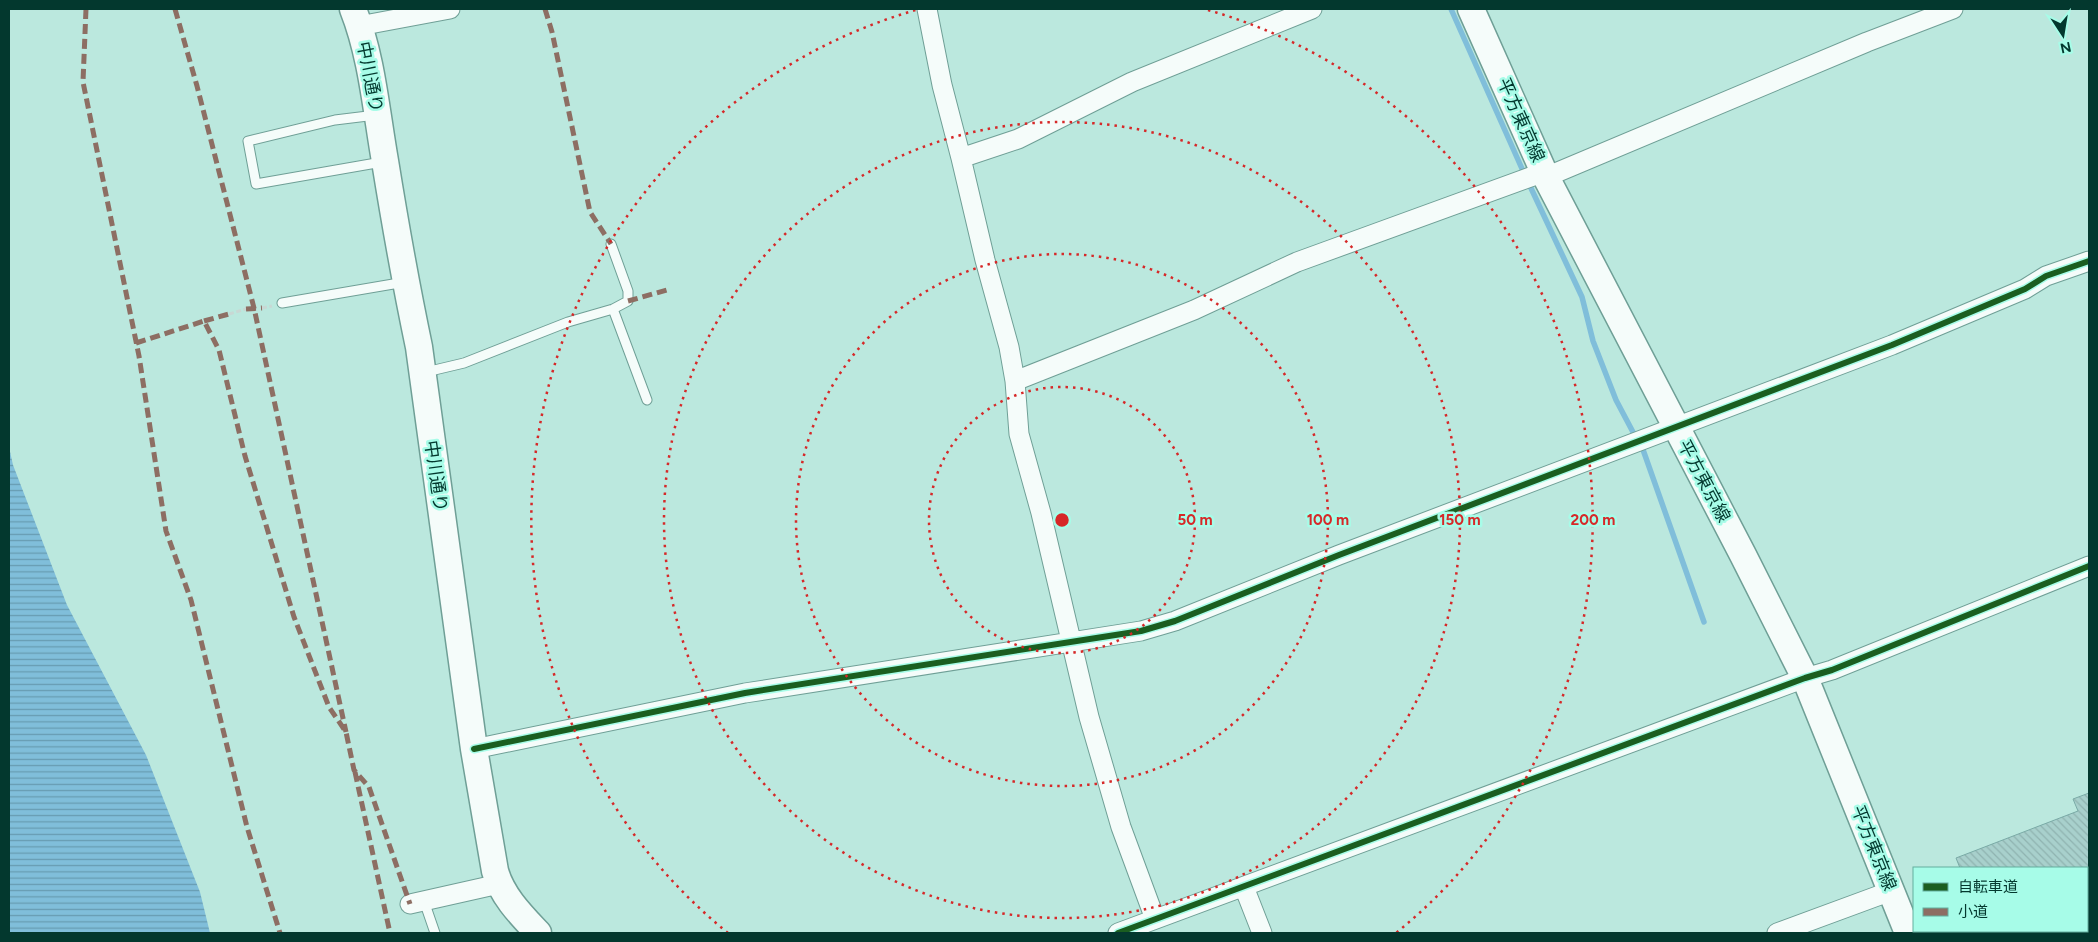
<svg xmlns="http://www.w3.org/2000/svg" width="2098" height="942" viewBox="0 0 2098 942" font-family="Figtree,'Noto Sans JP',sans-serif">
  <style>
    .water { fill: url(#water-rules) }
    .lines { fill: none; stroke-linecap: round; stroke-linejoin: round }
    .stream { stroke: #80beda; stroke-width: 5.5 }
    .building { fill: url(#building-back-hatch); stroke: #7aaaa6; filter: url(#shadow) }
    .lane-casing { stroke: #6f9f96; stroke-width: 11 }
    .street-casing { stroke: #6f9f96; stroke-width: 21 }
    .secondary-casing { stroke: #6f9f96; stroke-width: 29 }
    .path { stroke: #c8d8d4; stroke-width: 3; stroke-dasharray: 5 2.5; stroke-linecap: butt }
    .lane { stroke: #f5fcfa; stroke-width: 9 }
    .street { stroke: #f5fcfa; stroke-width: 19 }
    .secondary { stroke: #f5fcfa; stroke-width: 26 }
    .quiet { stroke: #8d6e63; stroke-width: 5; stroke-dasharray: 10 5; stroke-linecap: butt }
    .cycleway-casing { stroke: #a7fce8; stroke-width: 9 }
    .cycleway { stroke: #1b5e20; stroke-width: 6 }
    .ring { fill: none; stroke: #d62828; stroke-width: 2.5; stroke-dasharray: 2.5 5 }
    .labels { text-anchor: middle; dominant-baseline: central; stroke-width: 5; stroke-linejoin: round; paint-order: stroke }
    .street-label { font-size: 18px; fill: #03382e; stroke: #a7fce8 }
    .centre { fill: #d62828; stroke: #a7fce8; stroke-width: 2.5 }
    .ring-label { font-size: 15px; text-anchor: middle; font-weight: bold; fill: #d62828; stroke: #a7fce8; stroke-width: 5; stroke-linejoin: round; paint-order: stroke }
  </style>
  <defs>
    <pattern id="water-rules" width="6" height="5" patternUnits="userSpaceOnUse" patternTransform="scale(1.25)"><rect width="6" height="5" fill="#80beda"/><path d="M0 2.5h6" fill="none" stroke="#679bb1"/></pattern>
    <pattern id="building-back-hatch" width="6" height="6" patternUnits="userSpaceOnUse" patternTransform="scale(1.25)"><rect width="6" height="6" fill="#a8d0cc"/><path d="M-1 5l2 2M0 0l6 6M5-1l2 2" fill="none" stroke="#8fb3b0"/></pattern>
    <filter id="shadow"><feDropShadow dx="4.5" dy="4.5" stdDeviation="0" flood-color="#0004"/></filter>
  </defs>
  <rect width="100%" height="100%" fill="#bbe8de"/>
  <path class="water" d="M9 447 13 465 67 605 146 755 200 892 210 933H9Z"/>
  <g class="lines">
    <path class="stream" d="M1451 9 1523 171
      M1530 186 1582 297 1593 341 1616 400 1634 434
      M1641 444 1704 622"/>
  </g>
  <path class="building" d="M2089 793V888L2087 889V868H1960L1956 858 2078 811 2073 799Z"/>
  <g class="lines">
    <defs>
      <path id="lane" d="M376 115 335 120 248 141 256 184 382 162
        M282 303 405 282
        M613 309 647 400
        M426 372 464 363 568 322 613 309 628 301V291L611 244
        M424 901 435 933"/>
      <path id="street" d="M927 9 942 85 961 158 985 260 1009 347 1015 381 1019 434 1041 513 1089 717 1121 827 1155 919
        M359 26 450 9
        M961 158 1018 139 1132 82 1312 9
        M1546 177 1867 42 1953 9
        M1015 381 1194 310 1297 262 1544 172
        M474 749 745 693 1141 631 1175 621 1339 555 1892 345 2025 289 2046 276 2089 261
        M1244 887 1262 933
        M410 904 499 884
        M1118 933 1805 678 1832 670 2089 566
        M1777 933 1891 891"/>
      <path id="secondary" d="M353 9C372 57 376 110 385 161 395 223 406 285 419 347L474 749 495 871C502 896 521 915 538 933
        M1471 9 1546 177 1743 555 1805 678 1908 933"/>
    </defs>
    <use href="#lane" class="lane-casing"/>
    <use href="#street" class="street-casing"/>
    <use href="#secondary" class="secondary-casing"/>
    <path class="path" d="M262 308 272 306
      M229 314 246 309"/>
    <use href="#lane" class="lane"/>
    <use href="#street" class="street"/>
    <use href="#secondary" class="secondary"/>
    <path class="quiet" d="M86 9 83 82 139 356 166 531 191 600 247 827 280 933
      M175 9 197 86 254 308 346 732
      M545 9 552 32 590 212 611 244
      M628 301 667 290
      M246 309 262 308
      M204 321 229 314
      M136 343 204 321 219 350 245 456 294 617 329 707 346 732 354 770 369 787 410 904
      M355 772 390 933"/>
    <defs>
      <path id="cycleway" d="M474 749 745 693 1141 631 1175 621 1339 555 1892 345 2025 289 2046 276 2089 261
        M1118 933 1805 678 1832 670 2089 566"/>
    </defs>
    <use href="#cycleway" class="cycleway-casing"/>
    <use href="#cycleway" class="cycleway"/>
  </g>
  <g class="ring">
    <circle cx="1062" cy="520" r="133"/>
    <circle cx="1062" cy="520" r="266"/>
    <circle cx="1062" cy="520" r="398"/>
    <path d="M728 933A531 531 0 0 1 916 10M1208 10A531 531 0 0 1 1396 933"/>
  </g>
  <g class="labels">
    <g class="street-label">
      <text transform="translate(370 77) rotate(79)">中川通り</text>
      <text transform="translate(1521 120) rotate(66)">平方東京線</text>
      <text transform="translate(436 476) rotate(82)">中川通り</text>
      <text transform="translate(1704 481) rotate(62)">平方東京線</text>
      <text transform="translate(1874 848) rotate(68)">平方東京線</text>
    </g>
  </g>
  <circle cx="1062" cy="520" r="8" class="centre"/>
  <g class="ring-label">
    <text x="1195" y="525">50 m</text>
    <text x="1328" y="525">100 m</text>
    <text x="1460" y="525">150 m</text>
    <text x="1593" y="525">200 m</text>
  </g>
  <rect width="2098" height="942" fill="none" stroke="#03382e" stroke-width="20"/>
  <rect x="1913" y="867" width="175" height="65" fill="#a7fce8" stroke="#65ae9e"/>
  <rect x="1923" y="883" width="25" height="8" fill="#1b5e20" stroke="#65ae9e"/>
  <text x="1958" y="892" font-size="15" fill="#03382e">自転車道</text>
  <rect x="1923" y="908" width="25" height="8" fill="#8d6e63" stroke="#65ae9e"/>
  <text x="1958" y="917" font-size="15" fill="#03382e">小道</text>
  <g transform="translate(2063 35) rotate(168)" stroke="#a7fce8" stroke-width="4" paint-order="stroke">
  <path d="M0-4L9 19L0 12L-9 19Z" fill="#03382e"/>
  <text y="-8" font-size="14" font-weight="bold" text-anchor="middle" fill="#03382e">N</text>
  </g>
</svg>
